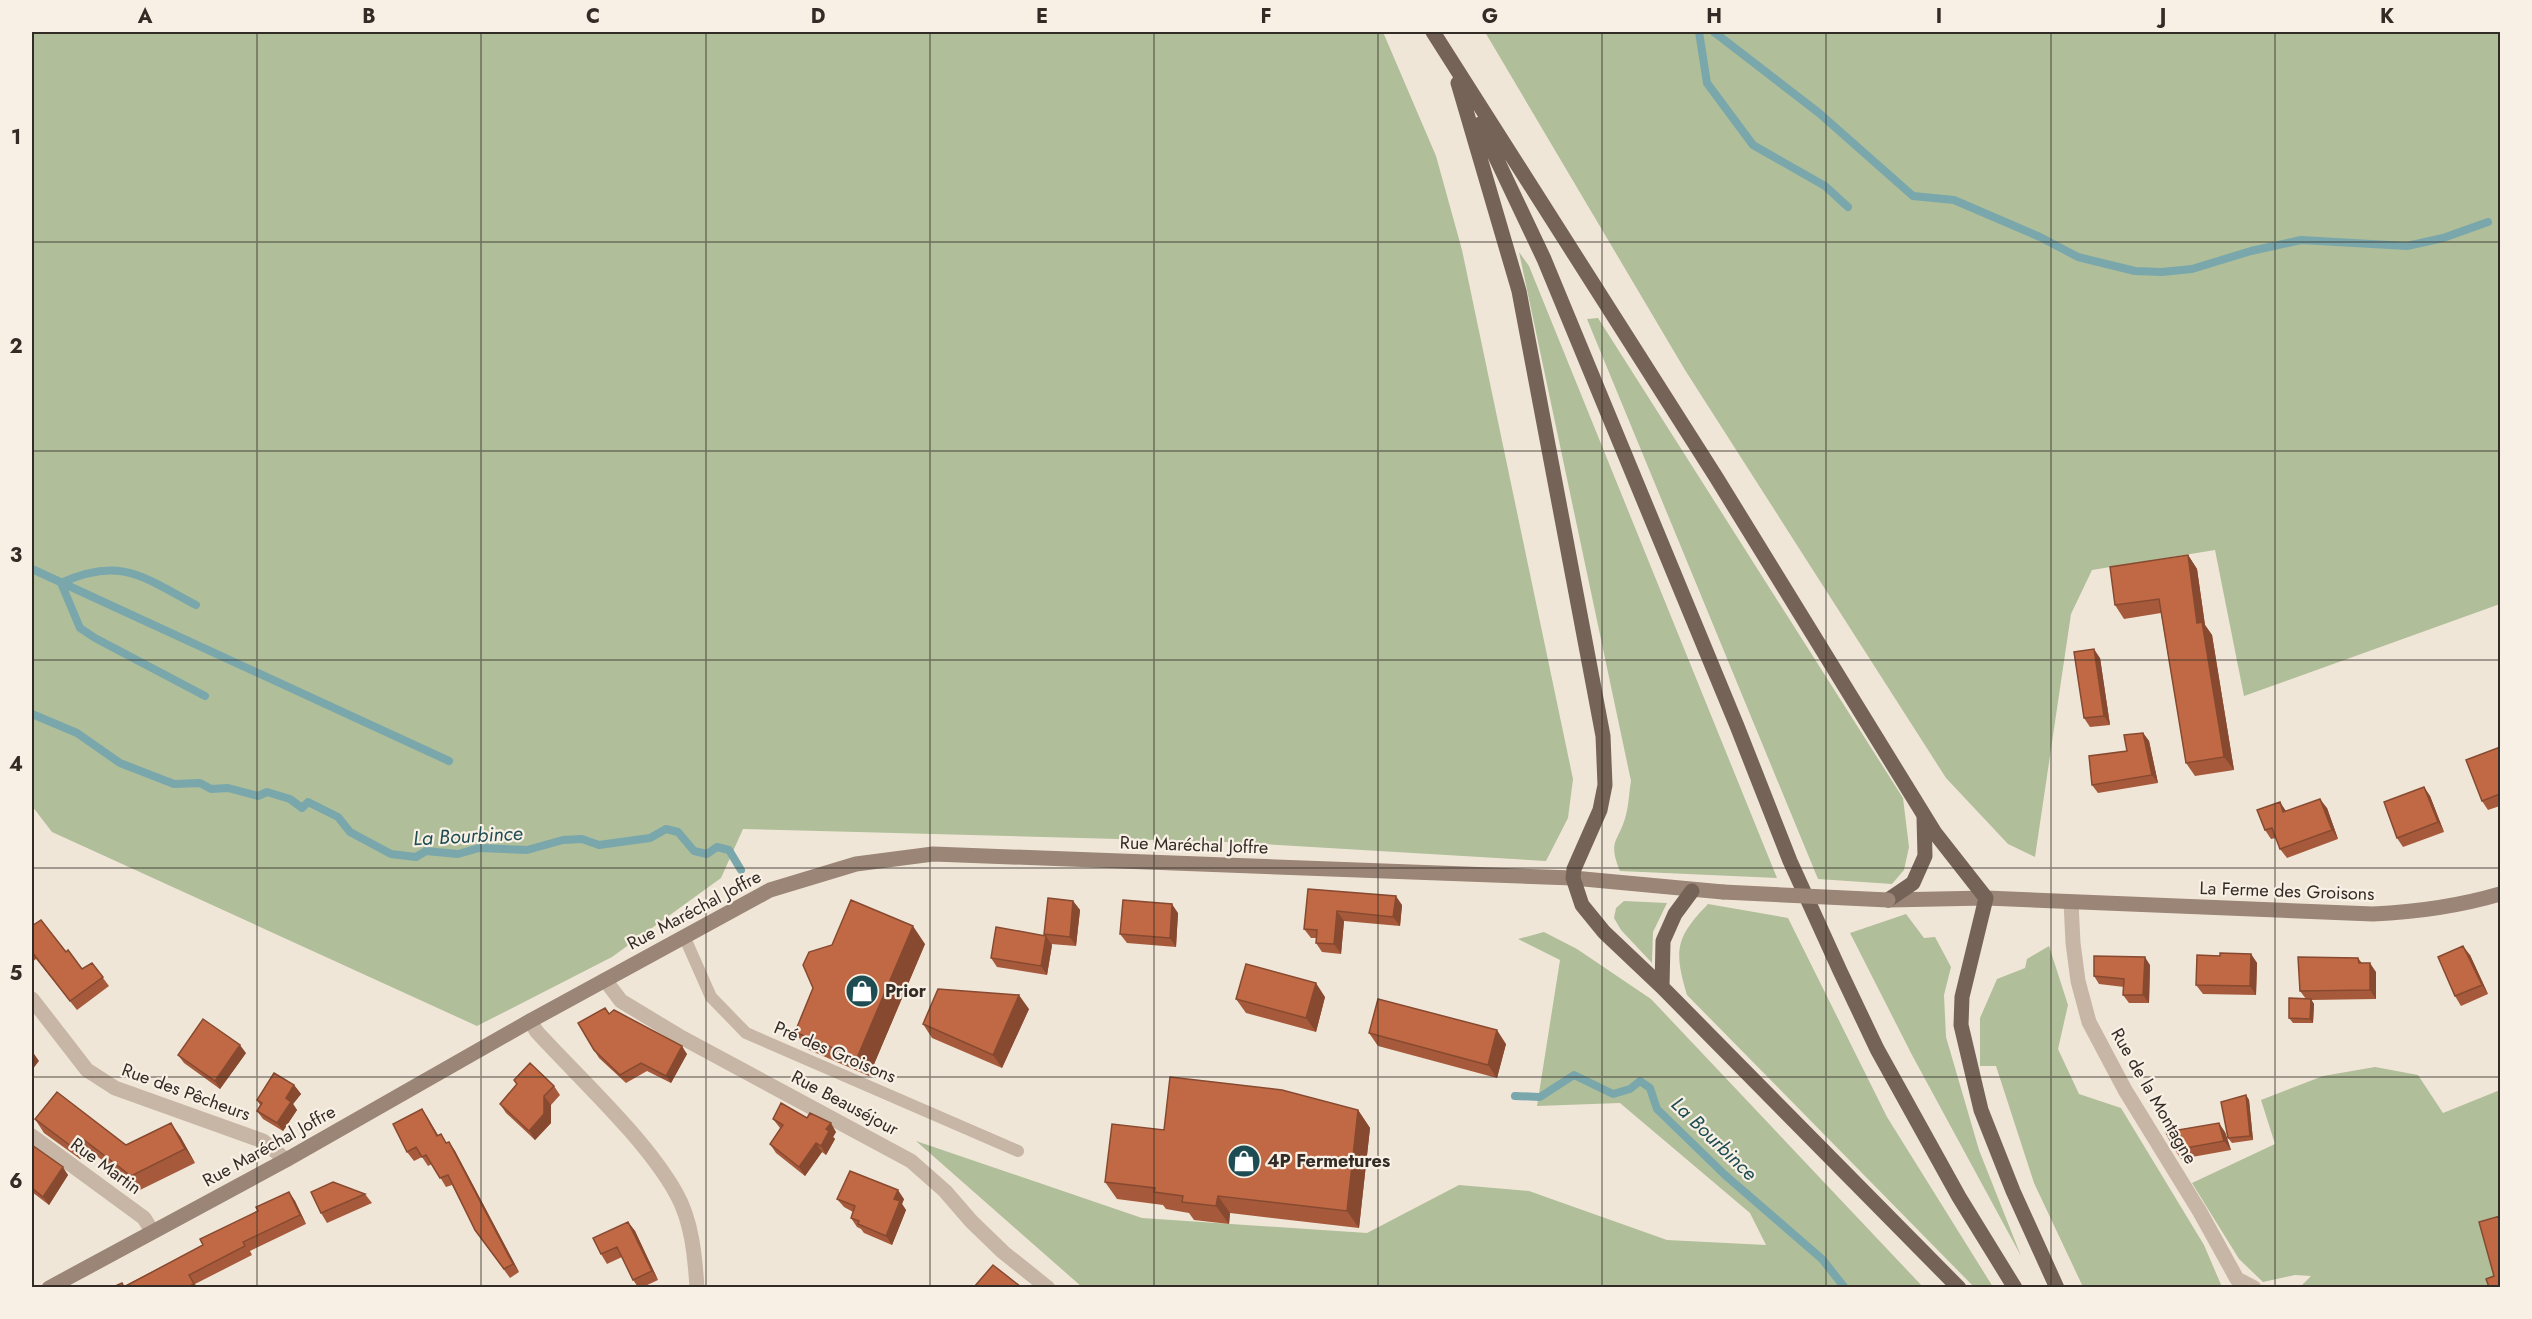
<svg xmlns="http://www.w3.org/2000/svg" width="2532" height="1319" viewBox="0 0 2532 1319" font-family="Jost,sans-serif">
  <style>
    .green { fill: #b0be99 }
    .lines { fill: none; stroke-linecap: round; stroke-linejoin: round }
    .stream { stroke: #79a7ac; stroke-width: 8 }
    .service { stroke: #c7b6a5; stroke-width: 12 }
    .minor { stroke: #c7b6a5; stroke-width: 15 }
    .secondary { stroke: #9a8577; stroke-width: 15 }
    .primary { stroke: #756357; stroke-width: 15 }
    .secondary-bridge { stroke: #9a8577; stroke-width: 15 }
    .wall { fill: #a65a3b }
    .shaded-wall { fill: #874a30 }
    .building { fill: #c16945; stroke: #874a30; stroke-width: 1.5 }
    .grid { fill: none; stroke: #332b26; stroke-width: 1.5; stroke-opacity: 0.55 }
    .labels { text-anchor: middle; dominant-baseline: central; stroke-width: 4.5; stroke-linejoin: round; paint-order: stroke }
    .street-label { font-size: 18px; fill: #332b26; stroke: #f8f0e4 }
    .poi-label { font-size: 18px; font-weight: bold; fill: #332b26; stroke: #f8f0e4; text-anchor: start }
    .water-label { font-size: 20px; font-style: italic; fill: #1d4d53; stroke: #f8f0e4 }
    .neatline { fill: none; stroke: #332b26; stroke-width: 2 }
    .grid-label { font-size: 20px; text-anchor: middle; font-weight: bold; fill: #332b26 }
  </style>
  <rect width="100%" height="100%" fill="#f0e6d8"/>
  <path class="green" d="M32 32H1383L1436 156 1462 250 1573 779 1568 818 1546 861 1229 842 743 829 721 878 612 957 477 1026 52 832 32 806Z
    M1485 32H2500V604L2244 696 2215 550 2092 570 2071 614 2035 857 2008 844 1946 778 1685 370Z
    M1519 252 1529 266 1777 878 1620 871C1607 840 1619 842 1626 815 1629 804 1629 792 1631 781Z
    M1598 318 1903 798 1909 847 1904 870 1892 884 1818 879 1587 319Z
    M1624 901 1667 903 1653 932 1652 963 1621 930 1614 918 1616 908Z
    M1708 904 1788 918 1887 1117 1993 1287H1974L1687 995C1674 951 1675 938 1708 904Z
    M1906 914 1924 938 1935 937 1951 967 1944 995 1946 1037 1979 1150 2021 1256 1912 1055 1850 933Z
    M1544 932 1577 949 1651 999 1923 1287H1082L916 1141 1142 1218 1367 1233 1459 1185 1529 1191 1667 1240 1766 1245 1750 1213 1620 1103 1537 1106 1560 960 1518 939Z
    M2049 946 2068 1005 2058 1049 2079 1094 2121 1108 2204 1245 2222 1287H2083L2034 1183 1996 1066H1980V1018L1997 979 2025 968 2027 959Z
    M2375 1067 2418 1075 2443 1113 2500 1090V1287H2300L2311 1276 2295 1275 2263 1282 2239 1259 2192 1183 2275 1144 2261 1100 2323 1076Z"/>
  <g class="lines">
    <path class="stream" d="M1699 32 1707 83 1753 145 1825 186 1848 207
      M1714 32 1819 113 1913 196 1954 200 2040 237 2078 257 2135 271 2162 272 2192 269 2251 251 2301 240 2407 246 2443 238 2488 222
      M32 569 449 761
      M196 605C143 577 121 556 61 583L80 628 95 638 205 696
      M32 714 77 733 120 763 174 784 200 783 211 789 228 788 258 796 267 792 290 799 302 808 308 802 338 817 350 832 391 854 416 857 426 851 458 854 479 848 527 850 563 840 582 839 599 845 650 838 666 829 678 832 694 851 707 854 717 847 729 850 741 870
      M1515 1096 1540 1097 1574 1075 1613 1094 1630 1089 1640 1081 1650 1088 1657 1109 1725 1175 1822 1259 1845 1288"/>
    <path class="service" d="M684 936 711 997 746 1033 1018 1151"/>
    <path class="minor" d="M2071 902 2073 943 2078 981 2089 1022 2125 1090 2200 1212 2237 1279 2254 1288
      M605 980 621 1001 679 1036 911 1161 945 1191 971 1221 1003 1252 1048 1288
      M32 999 87 1070 115 1088 263 1141 286 1160
      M530 1021 537 1032C581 1080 645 1138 676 1193 692 1221 695 1257 697 1288
      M32 1136 144 1218 152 1231"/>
    <path class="secondary" d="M1888 900 1986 898 2373 914C2417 912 2459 906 2500 894
      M49 1288 286 1160 530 1021 770 890 856 864 933 854 1573 878 1723 892"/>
    <path class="primary" d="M1433 32 1716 477 1935 833 1986 898 1962 997 1961 1025 1981 1110 2013 1191 2057 1288
      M1458 83 1519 291 1603 736 1605 785 1600 810 1574 869 1573 878 1582 905 1604 932 1662 987 1959 1288
      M1480 124 1544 259 1737 726 1790 861 1840 971 1877 1049 1959 1197 2015 1288
      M1888 900 1913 883 1925 856 1924 817
      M1662 987 1663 941 1675 914 1692 891"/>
    <path class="secondary-bridge" d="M1723 892 1888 900"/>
  </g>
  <path class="wall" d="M2188 555 2197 569 2205 625 2212 635 2234 770 2195 776 2186 763 2161 613 2124 619 2115 605Z
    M2100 658 2110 725 2090 727 2084 718Z
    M2143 733 2149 741 2158 783 2098 793 2092 785 2127 751Z
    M2500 747V806L2488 810 2482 801Z
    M2424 787 2430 796 2444 832 2403 847 2397 838Z
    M2327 808 2338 839 2287 858 2280 849 2276 838 2271 839 2265 830 2286 811Z
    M1308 889 1402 905 1400 926 1344 921 1341 954 1322 952 1316 943V938H1311L1304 929Z
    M1073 901 1080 910 1076 946 1051 944 1052 945 1047 975 997 967 991 958 1045 936 1044 934Z
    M1178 913 1176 947 1127 943 1120 934Z
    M32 926 66 952 82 969 92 963 109 986 77 1010 36 959 32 962Z
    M925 944 869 1076 807 1049 795 1032 832 945Z
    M2251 954 2257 963 2256 995 2203 994 2196 985 2220 956Z
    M2470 955 2488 994 2461 1006 2455 996Z
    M2358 958 2362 963 2376 972V999L2311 1000 2314 1004 2313 1023H2293L2289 1018 2306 999 2300 991Z
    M2150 965 2149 1003H2129L2123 995 2124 987 2099 984 2094 976Z
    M1325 997 1316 1032 1246 1013 1236 999Z
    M605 1008 609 1013 687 1054 671 1083 647 1071 626 1083 599 1058 594 1050Z
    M1029 1009 1002 1068 932 1038 923 1024Z
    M1369 1033 1506 1044 1497 1078 1378 1046Z
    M246 1053 220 1089 184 1063 178 1055Z
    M514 1080 554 1086 560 1095 551 1105V1123L535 1140 506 1113 500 1104 517 1085Z
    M294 1085 301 1094 293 1104 297 1110 283 1131 263 1119 257 1111 260 1105 257 1100Z
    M2246 1095 2249 1100 2253 1140 2232 1143 2228 1138Z
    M422 1109 438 1135 447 1143 449 1142 455 1151 519 1272 510 1278 475 1230 452 1185 446 1187 432 1164 428 1166 422 1157 414 1161 407 1152Z
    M1358 1110 1370 1128 1359 1228 1230 1213 1229 1224 1194 1220 1189 1213 1166 1209 1163 1205 1117 1199 1105 1182 1164 1130Z
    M807 1118 836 1132 833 1137 835 1139 826 1155 822 1152 805 1176 776 1153 770 1144 780 1128 773 1119Z
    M35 1119 126 1145 180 1136 195 1163 140 1190 88 1149 80 1159 44 1133Z
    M2225 1132 2231 1150 2181 1159 2175 1150Z
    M32 1145 68 1175 49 1205 32 1192Z
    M289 1192 295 1201 306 1224 250 1251 252 1255 195 1284 197 1287H113L124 1286 203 1245Z
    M365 1194 372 1203 327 1223 321 1213Z
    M837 1199H904L902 1204 906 1210 892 1245 864 1233 861 1229 857 1227 851 1218 853 1212 844 1207Z
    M628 1222 635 1231 658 1280 643 1287H638L633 1280 622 1257 607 1264 601 1254Z"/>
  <path class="shaded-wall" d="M2188 555 2197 569 2205 625 2212 635 2234 770 2224 757 2197 623Z
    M2094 649 2100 658 2110 725 2104 716Z
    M2143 733 2149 741 2158 783 2152 775Z
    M2424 787 2430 796 2444 832 2438 822Z
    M2320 799 2327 808 2338 839 2332 830Z
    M2280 802 2286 811 2283 812Z
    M1396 896 1402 905 1400 926 1393 917Z
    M1073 901 1080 910 1076 946 1070 937Z
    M1172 904 1178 913 1176 947 1170 938Z
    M1337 911 1344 921 1341 954 1334 944Z
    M913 926 925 944 869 1076 857 1058Z
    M1046 936 1052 945 1047 975 1041 966Z
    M2463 946 2470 955 2488 994 2482 985Z
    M2251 954 2257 963 2256 995 2250 986Z
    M2145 957 2150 965 2149 1003 2143 995Z
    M2370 963 2376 972V999L2370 990Z
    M1316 983 1325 997 1316 1032 1306 1018Z
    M1019 995 1029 1009 1002 1068 993 1055Z
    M2311 999 2314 1004 2313 1023 2310 1019Z
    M1497 1030 1506 1044 1497 1078 1488 1065Z
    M240 1045 246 1053 220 1089 215 1081Z
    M682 1046 687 1054 671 1083 666 1076Z
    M32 1051 39 1061 32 1070Z
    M294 1085 301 1094 293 1104 297 1110 283 1131 277 1123 286 1098Z
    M2246 1095 2249 1100 2253 1140 2250 1136Z
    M544 1096 551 1105V1123L535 1140 529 1131Z
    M422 1109 428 1118 443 1144 437 1136Z
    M1358 1110 1370 1128 1359 1228 1347 1211Z
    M171 1123 180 1136 195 1163 185 1149Z
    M831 1123 836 1132 833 1137 835 1139 826 1155 821 1146 826 1129Z
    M2219 1123 2225 1132 2231 1150 2224 1141Z
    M79 1136 88 1149 80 1159 71 1146Z
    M449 1142 455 1151 519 1272 513 1264Z
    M816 1143 822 1152 805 1176 799 1167Z
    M63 1167 68 1175 49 1205 43 1197Z
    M898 1190 904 1199 902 1204 906 1210 892 1245 886 1236 894 1199Z
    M289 1192 295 1201 306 1224 300 1215Z
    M1218 1196 1230 1213 1229 1224 1216 1206Z
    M628 1222 635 1231 658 1280 652 1271Z"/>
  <path class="building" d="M2188 555 2197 623 2202 622 2224 757 2186 763 2159 599 2115 605 2110 567Z
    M2094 649 2104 716 2084 718 2074 652Z
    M2143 733 2152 775 2092 785 2089 756 2127 751 2124 735Z
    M2500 747V794L2482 801 2466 760Z
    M2424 787 2438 822 2397 838 2384 802Z
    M2320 799 2332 830 2280 849 2272 828 2265 830 2257 810 2280 802 2283 812Z
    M1308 889 1396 896 1393 917 1337 911 1334 944 1316 943 1317 930 1304 929Z
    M1048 898 1073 901 1070 937 1044 934Z
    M851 900 913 926 857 1058 795 1032 813 988 803 965 809 952 832 945Z
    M1123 900 1172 904 1170 938 1120 934Z
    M41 920 66 952 68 950 82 969 92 963 103 977 70 1001 32 952V926Z
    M996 927 1046 936 1041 966 991 958Z
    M2463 946 2482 985 2455 996 2438 957Z
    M2220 953 2251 954 2250 986 2196 985 2197 955 2220 956Z
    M2094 956 2145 957 2143 995H2123L2124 979 2094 976Z
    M2298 957 2358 958 2359 963H2370V990L2300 991Z
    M1246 964 1316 983 1306 1018 1236 999Z
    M938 989 1019 995 993 1055 923 1024Z
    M2289 998 2311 999 2310 1019 2289 1018Z
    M1378 999 1497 1030 1488 1065 1369 1033Z
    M605 1008 609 1014 614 1010 682 1046 666 1076 641 1063 620 1075 594 1050 578 1023Z
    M203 1019 240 1045 215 1081 178 1055Z
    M530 1063 554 1086 544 1096V1114L529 1131 500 1104 517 1084 514 1080Z
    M274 1073 294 1085 286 1098 291 1102 277 1123 257 1111 262 1103 257 1100Z
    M1170 1077 1282 1090 1358 1110 1347 1211 1218 1196 1216 1206 1182 1202 1183 1196 1154 1192 1155 1188 1105 1182 1112 1124 1164 1130Z
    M57 1092 126 1145 171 1123 185 1149 131 1176 79 1136 71 1146 35 1119Z
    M2246 1095 2250 1136 2228 1138 2221 1102Z
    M781 1103 807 1118 810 1113 831 1123 826 1129 829 1131 821 1146 816 1143 799 1167 770 1144 783 1125 773 1119Z
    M422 1109 437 1136 441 1134 446 1143 449 1142 513 1264 504 1269 475 1230 448 1175 440 1178 426 1155 422 1157 416 1147 407 1152 393 1124Z
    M2219 1123 2224 1141 2175 1150 2166 1132Z
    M32 1145 63 1167 43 1197 32 1188Z
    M850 1171 898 1190 894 1199 900 1201 886 1236 858 1224 859 1221 851 1218 855 1206 837 1199Z
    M333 1182 365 1194 321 1213 311 1192Z
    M289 1192 300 1215 243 1242 245 1246 189 1275 194 1284 188 1287H113L122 1283 124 1287 203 1245 200 1239 258 1211 256 1207Z
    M2500 1216V1287H2489L2486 1279 2494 1276 2479 1222Z
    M628 1222 652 1271 633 1280 617 1247 601 1254 593 1238Z
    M993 1265 1021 1287H974Z"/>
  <path class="grid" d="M257 32V1288M481 32V1288M706 32V1288M930 32V1288M1154 32V1288M1378 32V1288M1602 32V1288M1826 32V1288M2051 32V1288M2275 32V1288M32 242H2500M32 451H2500M32 660H2500M32 868H2500M32 1077H2500"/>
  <defs>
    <symbol id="shop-disc" viewBox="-11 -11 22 22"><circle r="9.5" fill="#1d4d53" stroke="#f8f0e4"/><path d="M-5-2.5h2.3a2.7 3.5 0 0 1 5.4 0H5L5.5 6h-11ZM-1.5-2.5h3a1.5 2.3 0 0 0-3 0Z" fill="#fff"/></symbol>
  </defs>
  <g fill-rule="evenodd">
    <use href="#shop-disc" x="843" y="972" width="38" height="38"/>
    <use href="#shop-disc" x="1225" y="1142" width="38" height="38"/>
  </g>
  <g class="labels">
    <g class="street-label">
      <text transform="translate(1194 845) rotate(2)">Rue Maréchal Joffre</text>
      <text transform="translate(2287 891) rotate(2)">La Ferme des Groisons</text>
      <text transform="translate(694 910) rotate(-28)">Rue Maréchal Joffre</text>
      <text transform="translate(835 1052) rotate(23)">Pré des Groisons</text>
      <text transform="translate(186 1092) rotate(20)">Rue des Pêcheurs</text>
      <text transform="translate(2154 1096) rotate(60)">Rue de la Montagne</text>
      <text transform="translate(845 1103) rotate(28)">Rue Beauséjour</text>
      <text transform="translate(269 1146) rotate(-29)">Rue Maréchal Joffre</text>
      <text transform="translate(106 1166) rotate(36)">Rue Martin</text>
    </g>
    <g class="poi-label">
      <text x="885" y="991">Prior</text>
      <text x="1267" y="1161">4P Fermetures</text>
    </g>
    <g class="water-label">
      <text transform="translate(468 836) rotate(-3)">La Bourbince</text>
      <text transform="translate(1714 1139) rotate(44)">La Bourbince</text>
    </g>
  </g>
  <rect width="2532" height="1319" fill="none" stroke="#f8f0e4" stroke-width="66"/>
  <rect x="33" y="33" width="2466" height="1253" class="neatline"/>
  <g class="grid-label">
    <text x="145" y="23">A</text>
    <text x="369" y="23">B</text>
    <text x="593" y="23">C</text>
    <text x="818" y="23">D</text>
    <text x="1042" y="23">E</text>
    <text x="1266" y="23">F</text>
    <text x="1490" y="23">G</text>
    <text x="1714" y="23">H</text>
    <text x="1939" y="23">I</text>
    <text x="2163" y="23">J</text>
    <text x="2387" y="23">K</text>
    <text x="16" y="144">1</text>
    <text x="16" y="353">2</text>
    <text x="16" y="562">3</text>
    <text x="16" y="771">4</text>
    <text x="16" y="980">5</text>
    <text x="16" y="1188">6</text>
  </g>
</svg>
